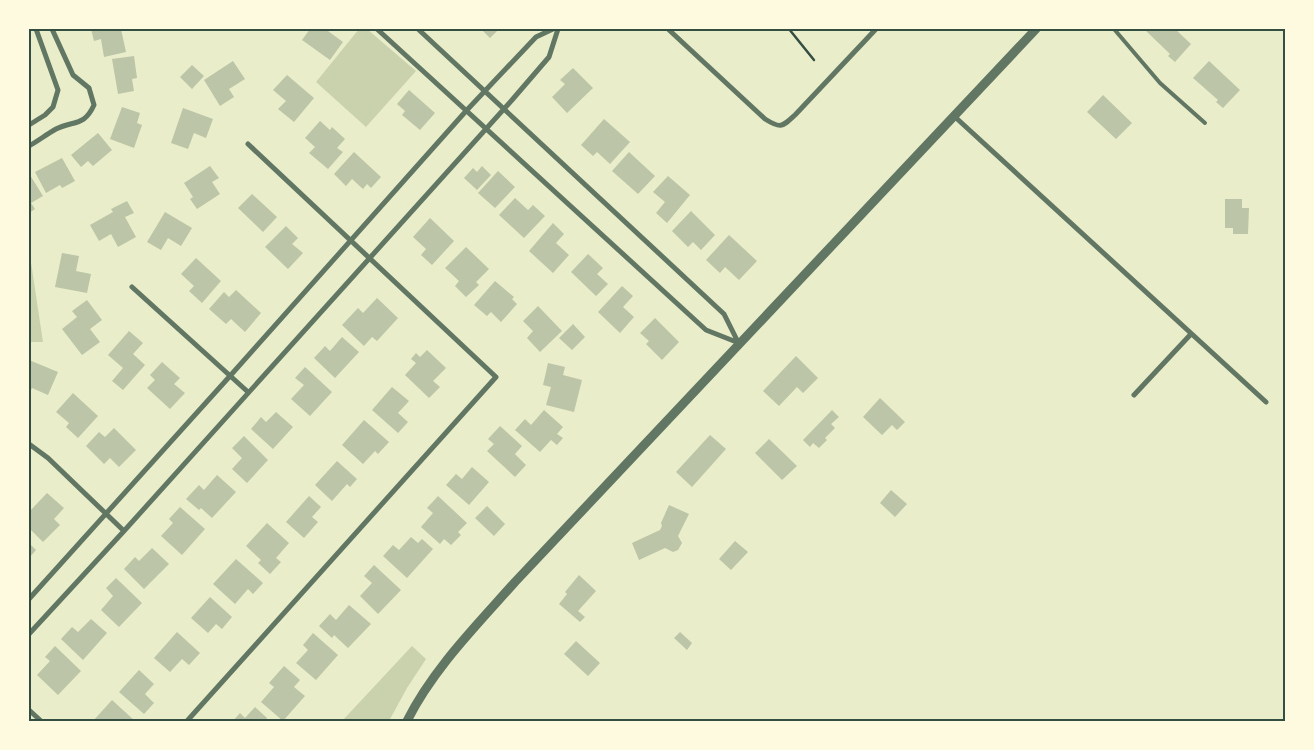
<svg xmlns="http://www.w3.org/2000/svg" width="1314" height="750" viewBox="0 0 1314 750" font-family="'Nunito Sans',sans-serif">
  <style>
    .green { fill: #cad2ad }
    .building { fill: #bcc5a7 }
    .lines { fill: none; stroke-linecap: round; stroke-linejoin: round }
    .path { stroke: #344e41; stroke-width: 2.5 }
    .service { stroke: #617663; stroke-width: 4 }
    .minor { stroke: #617663; stroke-width: 5 }
    .tertiary { stroke: #617663; stroke-width: 9 }
    .neatline { fill: none; stroke: #344e41; stroke-width: 2 }
  </style>
  <rect width="100%" height="100%" fill="#e9edc9"/>
  <path class="green" d="M359 29H367L416 71 366 127 316 82Z
    M29 249 43 342H29Z
    M412 646 426 659 407 688 389 721H342Z"/>
  <path class="building" d="M91 29H121L126 52 104 57 101 39 94 41Z
    M310 29H330L328 31 343 42 330 60 302 40Z
    M481 29H499L490 38Z
    M1144 29H1175L1191 44 1175 62 1168 56 1170 54Z
    M134 56 137 78 132 79 134 91 118 94 112 59Z
    M233 61 245 79 229 89 234 97 220 106 204 80Z
    M1209 61 1240 90 1223 108 1216 102 1218 100 1193 78Z
    M192 65 204 76 192 89 180 77Z
    M573 68 593 88 567 113 552 97 565 84 560 80Z
    M287 75 314 98 294 122 278 109 286 101 273 90Z
    M409 90 435 113 420 130 402 115 405 111 397 104Z
    M1103 95 1132 123 1116 139 1087 112Z
    M122 107 140 113 137 123 142 125 134 148 110 139Z
    M183 108 213 119 206 138 194 133 188 149 171 143Z
    M604 119 630 142 610 164 597 152 593 156 581 145Z
    M320 121 330 130 332 127 345 139 337 148 343 152 328 169 309 153 315 147 305 138Z
    M98 133 112 150 93 166 88 161 81 167 71 155Z
    M354 152 381 177 371 188 367 184 363 189 352 179 346 186 334 174Z
    M629 152 655 176 638 194 612 171Z
    M62 158 75 181 62 188 60 185 46 193 35 172Z
    M210 166 219 178 212 182 220 194 197 209 190 199 193 197 184 183Z
    M482 166 491 175 477 190 464 178 473 168 477 172Z
    M498 171 515 187 495 208 478 193Z
    M30 175 43 196 31 203 35 209 29 213Z
    M668 176 690 195 667 223 656 213 665 202 653 192Z
    M252 194 277 217 263 232 238 208Z
    M515 198 528 210 533 205 545 216 524 238 499 215Z
    M1225 199H1242V208H1249L1248 234H1233V228H1225Z
    M127 201 134 213 125 217 136 237 118 247 111 234 99 241 90 225 113 212 111 209Z
    M691 211 715 235 701 250 693 242 688 247 672 231Z
    M165 212 192 228 181 246 168 238 161 250 147 242Z
    M430 218 454 241 432 265 421 255 426 249 413 237Z
    M553 223 564 234 556 243 569 255 553 273 529 251Z
    M286 226 298 238 292 244 303 253 288 269 265 247Z
    M729 235 757 261 739 280 725 267 720 273 706 260Z
    M466 247 489 269 476 282 479 285 466 297 455 286 459 281 445 268Z
    M62 253 79 256 76 271 91 274 87 293 55 287Z
    M588 254 603 268 597 274 608 284 596 296 571 272Z
    M196 258 221 281 202 303 189 291 194 286 181 274Z
    M495 281 514 297 512 299 517 304 501 322 491 312 487 316 474 305Z
    M622 286 633 296 623 307 634 317 620 333 598 312Z
    M236 290 261 313 245 332 231 319 226 324 209 309 224 292 229 297Z
    M377 298 398 318 377 341 372 337 364 346 342 325 358 308 363 313Z
    M87 300 102 320 90 329 100 342 82 355 62 329 77 317 72 311Z
    M538 306 562 331 540 352 527 338 533 331 523 321Z
    M655 318 679 342 662 360 646 344 649 341 640 333Z
    M573 324 585 337 572 350 559 338Z
    M129 331 143 343 133 354 145 365 123 390 112 381 123 368 108 355Z
    M342 337 359 352 335 378 314 358 325 346 330 351Z
    M427 350 446 368 433 381 440 387 429 398 405 375 416 363 411 359 416 353 420 357Z
    M796 356 818 378 803 393 797 387 779 406 763 391Z
    M29 360 58 372 48 395 32 388 29 394Z
    M162 362 180 378 174 384 185 393 170 409 147 388 155 380 150 375Z
    M548 363 565 367 563 375 582 380 574 412 546 405 551 387 543 385Z
    M305 367 332 392 310 416 291 399 304 385 295 378Z
    M392 387 409 401 398 413 408 422 398 433 372 410Z
    M73 393 98 416 78 438 66 427 69 423 56 412Z
    M880 398 905 422 897 430 892 425 882 435 863 417Z
    M544 410 563 427 557 434 563 438 557 445 551 440 540 452 515 430 525 419 531 425Z
    M832 410 839 417 831 424 835 428 825 438 827 440 819 448 813 443 810 447 803 440Z
    M276 412 293 427 273 449 251 429 261 417 266 422Z
    M364 420 389 442 378 454 375 451 363 464 342 445Z
    M500 426 522 446 515 454 526 465 515 477 487 451 494 444 488 439Z
    M114 428 136 450 119 467 110 458 104 464 86 446 99 432 105 437Z
    M710 435 726 449 692 487 676 472Z
    M244 436 268 460 247 483 232 469 242 458 232 448Z
    M769 439 797 466 782 480 755 453Z
    M337 461 357 479 350 487 347 484 332 501 315 485Z
    M472 467 489 482 469 505 446 485 456 474 462 479Z
    M217 475 236 492 212 518 201 508 199 510 186 499 199 485 204 490Z
    M891 490 907 504 895 517 880 503Z
    M47 493 64 508 54 519 60 525 43 542 29 528 30 520 29 512Z
    M309 496 321 507 312 517 318 522 304 538 286 522Z
    M438 496 467 523 458 532 461 535 451 545 444 539 440 544 421 527 433 513 427 508Z
    M669 505 689 514 678 536 682 543 678 550 673 552 665 548 639 560 632 543 660 530 662 526 661 523Z
    M487 506 505 524 494 536 475 518Z
    M180 507 205 529 182 555 161 536 173 523 169 519Z
    M267 523 289 543 276 558 281 562 270 574 258 563 261 560 246 546Z
    M411 537 418 543 422 539 433 549 407 578 383 556 393 545 399 550Z
    M735 541 748 552 731 570 719 559Z
    M29 543 36 550 29 558Z
    M152 548 169 564 144 589 124 569 135 557 139 561Z
    M236 559 263 583 253 594 248 589 235 604 213 584Z
    M374 565 401 590 378 614 360 596 372 583 364 576Z
    M579 575 596 591 578 611 585 617 580 622 559 604 567 594 565 592Z
    M116 578 142 603 119 627 101 610 113 596 106 588Z
    M210 597 232 617 222 629 216 624 208 633 191 618Z
    M349 605 371 624 348 648 334 635 332 638 319 626 330 614 336 620Z
    M91 619 107 633 83 660 61 639 72 627 78 632Z
    M177 632 200 653 189 665 182 659 170 672 154 658Z
    M680 632 692 643 687 650 674 638Z
    M313 633 338 655 316 680 296 663 308 650 303 645Z
    M576 641 600 663 588 676 564 654Z
    M55 646 81 671 58 695 37 675 50 661 45 657Z
    M284 666 300 680 294 687 305 696 283 721 261 702 274 687 269 683Z
    M139 670 154 684 145 694 154 703 144 714 119 692Z
    M112 700 135 721H93Z
    M255 707 267 718 265 721H233L240 713 245 718Z"/>
  <g class="lines">
    <path class="path" d="M789 29 814 60"/>
    <path class="service" d="M1114 29 1160 83 1205 123"/>
    <path class="minor" d="M377 29 706 330 739 343
      M418 29 724 314 738 342
      M668 29 765 119C781 129 782 127 795 115L876 29
      M954 116 1266 402
      M29 125 45 115 53 107 58 90 36 29
      M29 146C38 141 47 134 56 129 74 120 84 127 94 105L89 88 73 75 52 29
      M132 287 248 392
      M1134 395 1191 334
      M29 444 48 458 124 531
      M29 599 230 376 466 111 536 37 553 29
      M29 634 124 531 512 100 549 57 558 29
      M29 710 41 721
      M187 721 496 377 248 144"/>
    <path class="tertiary" d="M407 721C433 669 476 626 515 582L1036 29"/>
  </g>
  <rect width="1314" height="750" fill="none" stroke="#fefae0" stroke-width="60"/>
  <rect x="30" y="30" width="1254" height="690" class="neatline"/>
</svg>
